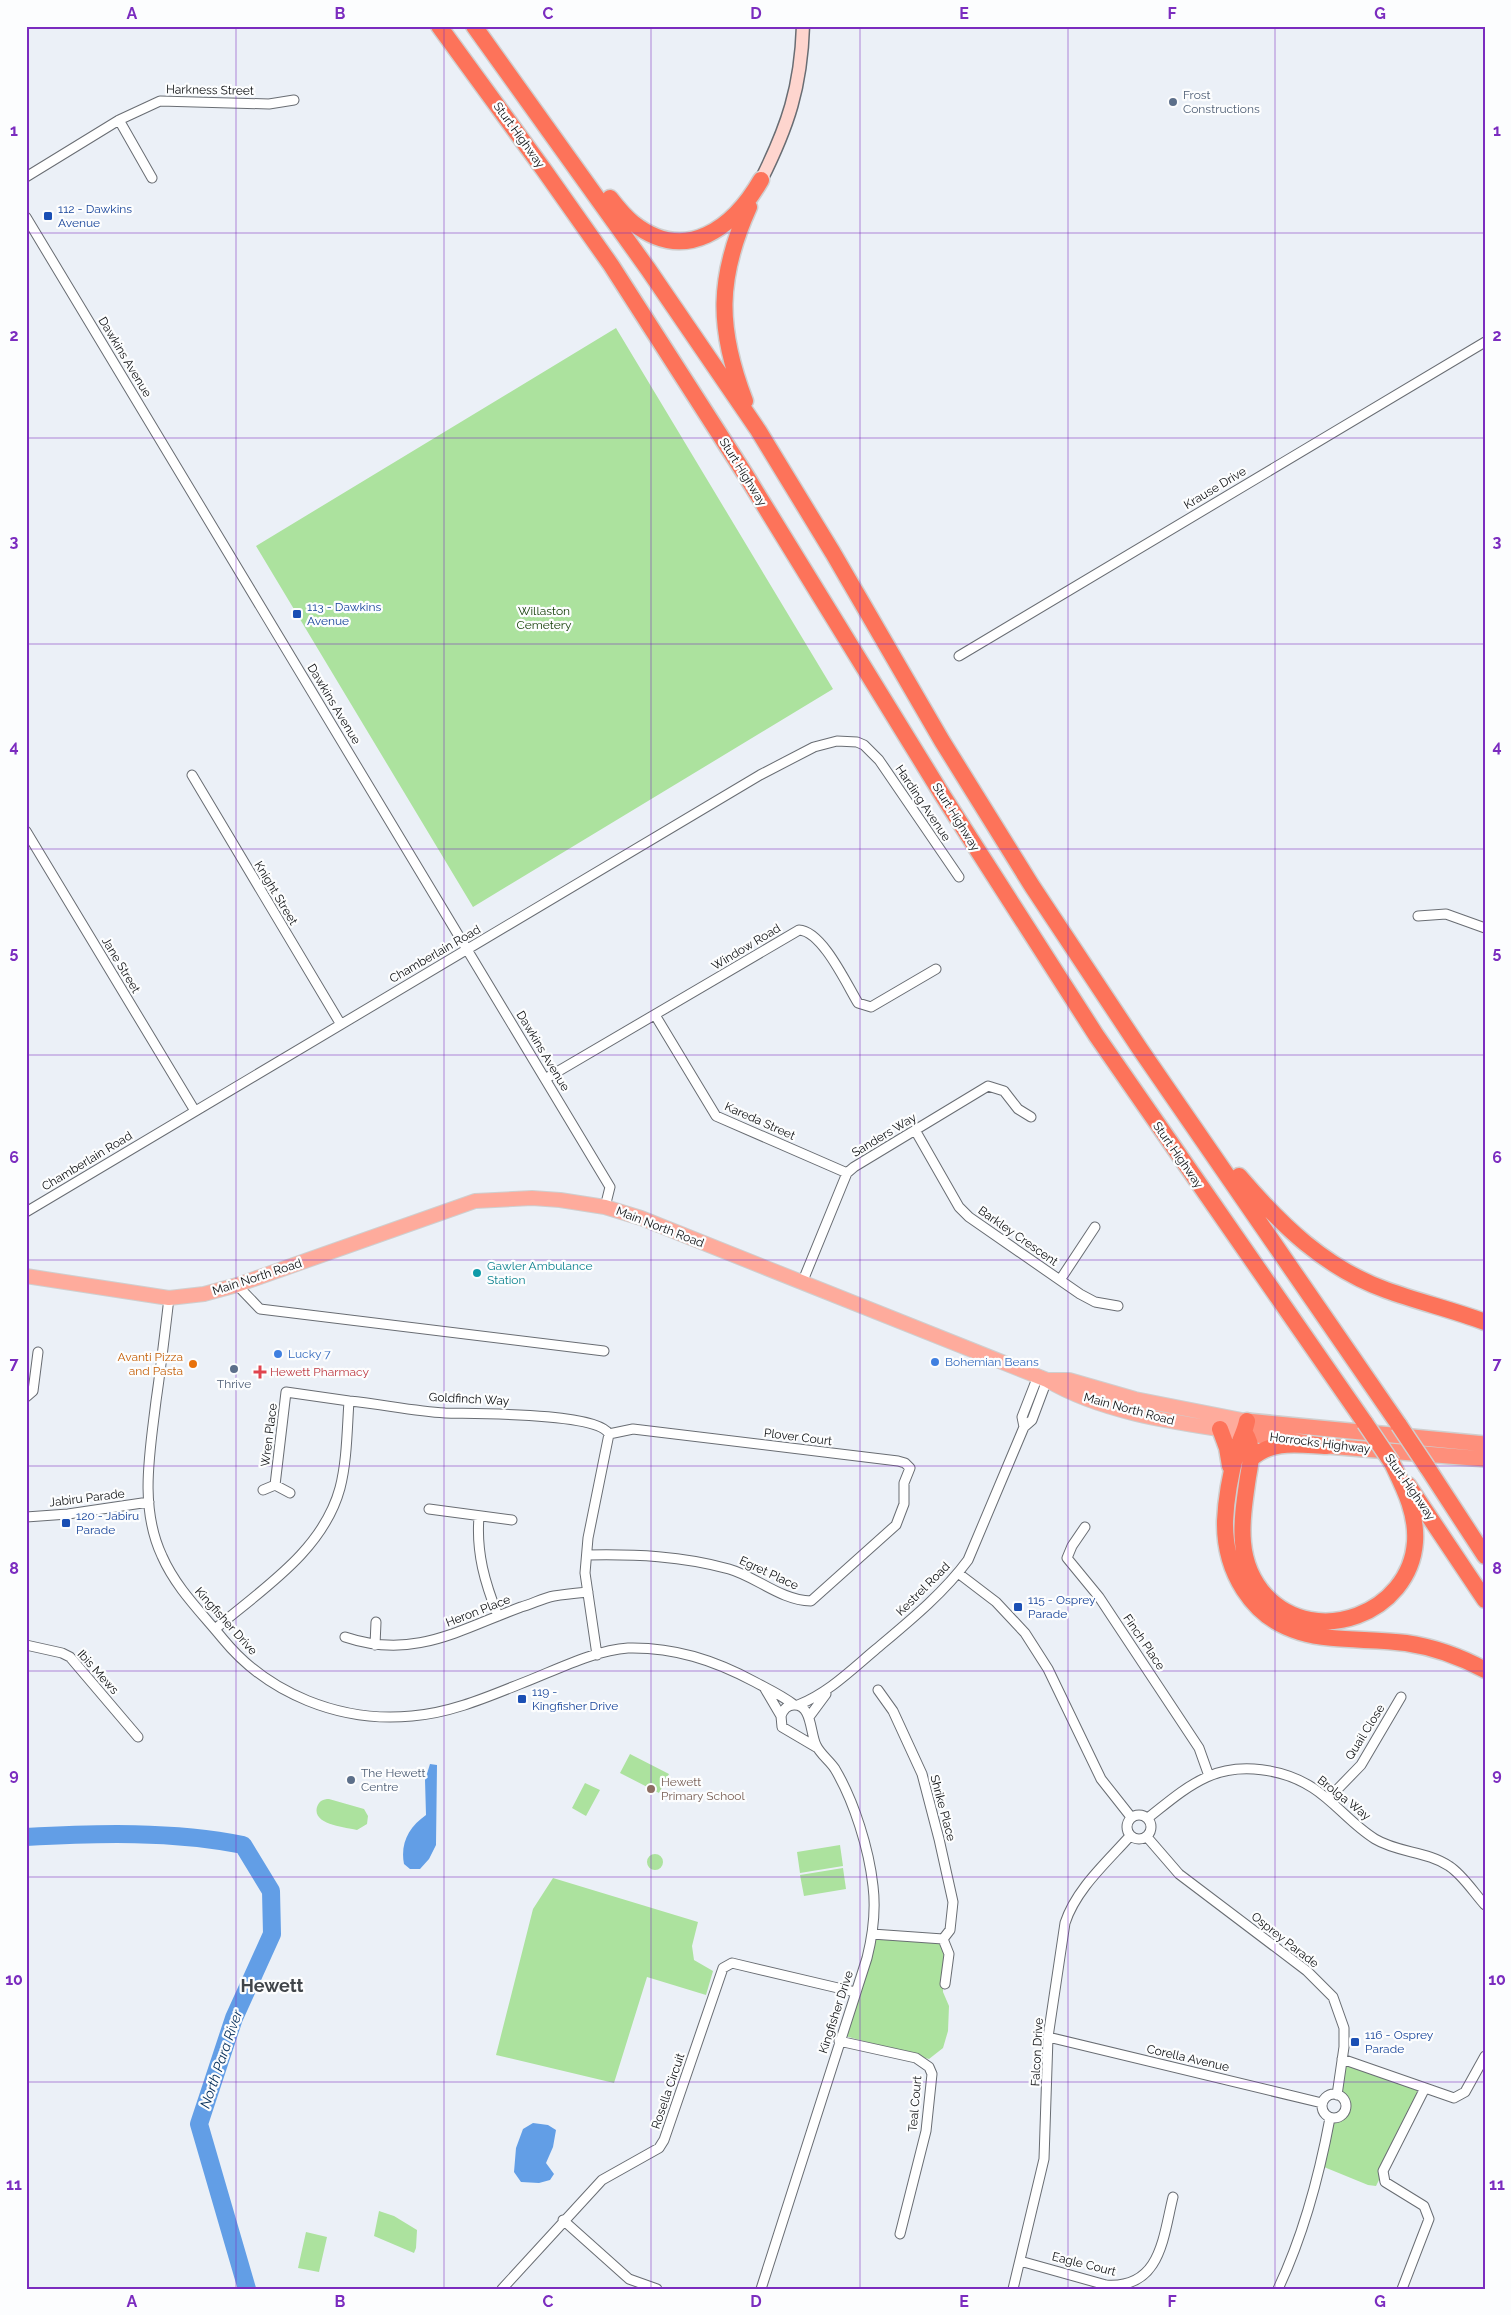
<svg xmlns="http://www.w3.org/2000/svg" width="1511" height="2315" viewBox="0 0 1511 2315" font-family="Raleway,sans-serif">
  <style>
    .green { fill: #ace29e }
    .water { fill: #629ee6 }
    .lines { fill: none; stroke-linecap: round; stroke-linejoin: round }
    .river { stroke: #629ee6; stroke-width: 18 }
    .minor-casing { stroke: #696d73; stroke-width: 11 }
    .secondary-casing { stroke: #696d73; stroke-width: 15 }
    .primary-casing { stroke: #cfcfcf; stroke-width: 16 }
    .trunk-casing { stroke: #cfcfcf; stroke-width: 18 }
    .motorway-casing { stroke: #cfcfcf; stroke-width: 19 }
    .minor { stroke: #fff; stroke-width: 9 }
    .secondary { stroke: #fed5ce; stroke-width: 12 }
    .primary { stroke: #feab9c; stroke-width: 14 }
    .trunk { stroke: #fe8f7b; stroke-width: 15 }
    .motorway { stroke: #fd735a; stroke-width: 16 }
    .motorway-bridge-casing { stroke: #cfcfcf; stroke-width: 19; stroke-linecap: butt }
    .motorway-bridge { stroke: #fd735a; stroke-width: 16 }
    .grid { fill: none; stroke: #7b2cbf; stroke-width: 1; stroke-opacity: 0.55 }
    .service-dot { fill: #5c6f8a; stroke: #fcfdfe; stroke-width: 2 }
    .transit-dot { fill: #1a4fb4; stroke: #fcfdfe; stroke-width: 2 }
    .culture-dot { fill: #0f9aa8; stroke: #fcfdfe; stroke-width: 2 }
    .shop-dot { fill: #3f7fe0; stroke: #fcfdfe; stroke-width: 2 }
    .food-dot { fill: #e8710a; stroke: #fcfdfe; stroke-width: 2 }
    .health-dot { fill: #e0444e; stroke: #fcfdfe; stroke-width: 2 }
    .education-dot { fill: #8d6e63; stroke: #fcfdfe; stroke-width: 2 }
    .labels { text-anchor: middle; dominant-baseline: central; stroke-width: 4.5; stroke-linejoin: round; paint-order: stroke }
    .street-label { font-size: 12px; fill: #0d0f11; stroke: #fcfdfe }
    .service-label { font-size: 12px; fill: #4e5e75; stroke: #fcfdfe; text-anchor: start }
    .transit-label { font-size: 12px; fill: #164399; stroke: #fcfdfe; text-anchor: start }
    .park-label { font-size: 12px; fill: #18410b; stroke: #fcfdfe }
    .culture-label { font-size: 12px; fill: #0d838f; stroke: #fcfdfe; text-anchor: start }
    .shop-label { font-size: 12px; fill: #366cbe; stroke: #fcfdfe; text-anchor: start }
    .food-label { font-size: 12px; fill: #c56008; stroke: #fcfdfe; text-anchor: end }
    .health-label { font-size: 12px; fill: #be3a42; stroke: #fcfdfe; text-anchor: start }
    .education-label { font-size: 12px; fill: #785e54; stroke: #fcfdfe; text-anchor: start }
    .water-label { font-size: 14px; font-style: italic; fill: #012c59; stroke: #fcfdfe }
    .district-label { font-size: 18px; font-weight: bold; fill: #40454a; stroke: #fcfdfe }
    .neatline { fill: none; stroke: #7b2cbf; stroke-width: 2 }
    .grid-label { font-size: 16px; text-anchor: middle; font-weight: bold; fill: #7b2cbf }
  </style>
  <rect width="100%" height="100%" fill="#ebf0f7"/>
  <path class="green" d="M616 328 833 689 473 907 256 546Z
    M630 1754 669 1774 659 1793 620 1773Z
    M585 1783 600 1790 586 1816 572 1808Z
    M329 1799 364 1809 368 1816 367 1824 357 1830C346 1827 312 1825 317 1807 319 1801 323 1799 329 1799Z
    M840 1845 843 1866 800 1873 797 1852Z
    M647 1862a8 8 0 1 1 16 0a8 8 0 1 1-16 0Z
    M843 1868 846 1889 804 1896 800 1875Z
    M553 1878 698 1922 692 1946 694 1960 713 1971 706 1995 647 1977 614 2083 496 2055 533 1909Z
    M876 1939 942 1942 944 1949 943 1992 949 2006 948 2031 943 2048 929 2059 845 2036 869 1967Z
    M1347 2066 1417 2090V2096L1380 2167V2178L1376 2186 1368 2185 1324 2167 1334 2122C1349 2115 1352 2107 1341 2094L1343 2070Z
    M379 2211 394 2216 417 2230 416 2248 414 2253 374 2236Z
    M306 2232 327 2237 319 2272 298 2268Z"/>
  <path class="water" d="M430 1764 437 1765 436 1845 429 1859 420 1869H410L404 1864C400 1843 409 1827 426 1815L425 1780Z
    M533 2123 548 2125 556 2130 553 2147 546 2163 554 2174 550 2180 539 2183 521 2182 514 2172 516 2148 523 2129Z"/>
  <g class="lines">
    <path class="river" d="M26 1837C98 1833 172 1831 243 1845L271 1891 272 1934 234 2018 199 2124 247 2289"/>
    <defs>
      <path id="minor" d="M119 120 152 178
        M26 177 119 120 160 101 269 104 294 100
        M26 217 610 1187 605 1207
        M959 656 1485 342
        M192 775 340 1023
        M26 831 195 1111
        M1418 916 1446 914 1485 928
        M655 1015 716 1116 847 1173
        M545 1079 799 930C822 931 846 983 858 1003L871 1007 936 969
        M915 1130 959 1207 969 1217 1080 1294 1095 1302 1118 1306
        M26 1212 760 775 814 747 837 741 857 742 864 745 879 760 959 877
        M1060 1280 1095 1227
        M802 1283 847 1173 854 1167 988 1086 1004 1091 1018 1109 1031 1117
        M237 1285 260 1309 604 1351
        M169 1298C165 1332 161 1367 156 1401 150 1452 139 1507 162 1556 176 1588 201 1612 223 1639 268 1694 341 1723 412 1716 450 1713 485 1698 520 1684 552 1672 594 1650 628 1648 674 1647 714 1660 755 1682 768 1689 781 1695 793 1704
        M26 1397 33 1391 38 1352
        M1024 1427 1022 1417 1038 1376
        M263 1490 275 1485
        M290 1493 275 1485 286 1392 349 1401
        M429 1509 512 1520
        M26 1517 68 1514 149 1502
        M479 1517C476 1553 485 1583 498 1616
        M1085 1527 1072 1546 1067 1558 1099 1597 1199 1748 1209 1776
        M587 1555C635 1554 682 1556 729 1569 757 1577 780 1600 811 1601L896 1525 904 1504V1483L910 1468 905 1463 898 1461 633 1429 609 1434
        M958 1573 996 1602 1025 1633 1048 1669 1101 1779 1131 1817
        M215 1629C262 1589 323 1551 340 1488 347 1461 347 1430 349 1401 381 1404 413 1411 445 1413 472 1414 597 1412 609 1434L588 1538 585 1573 597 1655
        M345 1637C413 1660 459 1630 521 1607 532 1604 543 1598 554 1596 565 1594 577 1593 588 1592
        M26 1645 62 1653 70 1657 138 1737
        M375 1645 376 1622
        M764 1687 781 1716
        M798 1705C828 1693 850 1671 875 1650 907 1623 943 1594 968 1560L1024 1427 1032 1420 1047 1380
        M809 1717 826 1694
        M1328 1799 1361 1765 1401 1697
        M1127 1827a12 12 0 1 1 24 0a12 12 0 1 1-24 0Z
        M1148 1818C1167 1803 1185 1787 1207 1777 1240 1762 1284 1769 1313 1788 1335 1802 1352 1825 1375 1839 1398 1853 1427 1851 1449 1866 1463 1875 1474 1893 1485 1905
        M1147 1837 1179 1874 1307 1971 1333 1997 1344 2028V2047L1337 2095
        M872 1934 943 1939 950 1930 953 1902 939 1839 922 1774 893 1711 878 1690
        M943 1939 949 1954 945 1984
        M1048 2037 1322 2103
        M839 2041 916 2058 929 2067 932 2074 926 2131 900 2234
        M1342 2059 1454 2098 1465 2092 1485 2056
        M1322 2106a12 12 0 1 1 24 0a12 12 0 1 1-24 0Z
        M563 2220 629 2279 657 2289
        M1020 2261 1106 2285C1161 2289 1163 2237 1173 2197
        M502 2289 602 2180 659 2148 664 2140 723 1968 732 1963 855 1992
        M761 2289 867 1958C873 1934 876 1910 873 1886 869 1849 854 1801 835 1769 830 1761 820 1754 816 1745 810 1733 812 1704 794 1705 787 1705 783 1710 781 1716L782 1727 816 1747
        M1013 2289 1044 2159 1048 2037 1065 1923C1076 1889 1107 1862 1130 1836
        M1278 2289C1304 2234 1319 2177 1330 2118
        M1402 2289 1429 2219 1424 2206 1385 2182 1383 2171 1425 2088"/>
      <path id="secondary" d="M761 180C788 126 801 87 803 26"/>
      <path id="primary" d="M26 1276 169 1298 204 1294 237 1285 475 1201 532 1198 560 1200 605 1207 641 1218 1047 1380C1104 1414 1180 1423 1245 1433
        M1048 1380H1069L1135 1399 1247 1421"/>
      <path id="trunk" d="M1247 1421 1485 1444
        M1245 1433 1327 1446 1485 1459"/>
      <path id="motorway" d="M439 26 544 170 611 265 745 474 943 796 1096 1035 1365 1423
        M474 26 648 269 758 430 833 553 942 741 1032 886 1140 1049 1399 1425
        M610 198C617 207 624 216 633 223 686 265 734 227 761 180
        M745 401C717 328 717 278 749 207
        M1239 1176C1281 1225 1325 1268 1386 1290 1419 1302 1453 1310 1485 1322
        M1247 1421C1245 1432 1240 1439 1237 1450 1231 1472 1226 1497 1225 1521 1224 1570 1251 1618 1300 1632 1333 1642 1371 1638 1406 1643 1433 1647 1461 1657 1485 1670
        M1220 1429 1227 1448 1230 1466
        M1245 1433C1254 1447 1251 1461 1248 1477 1242 1519 1234 1561 1266 1596 1316 1649 1410 1613 1415 1542 1417 1513 1404 1488 1392 1463
        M1251 1459C1272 1439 1300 1445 1327 1446
        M1427 1467 1485 1556
        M1408 1485 1485 1600"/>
    </defs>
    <use href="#minor" class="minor-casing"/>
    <use href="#secondary" class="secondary-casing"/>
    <use href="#primary" class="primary-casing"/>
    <use href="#trunk" class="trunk-casing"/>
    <use href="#motorway" class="motorway-casing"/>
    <use href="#minor" class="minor"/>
    <use href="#secondary" class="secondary"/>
    <use href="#primary" class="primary"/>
    <use href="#trunk" class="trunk"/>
    <use href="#motorway" class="motorway"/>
    <defs>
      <path id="motorway-bridge" d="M1365 1423 1392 1463
        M1399 1425 1427 1467"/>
    </defs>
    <use href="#motorway-bridge" class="motorway-bridge-casing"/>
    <use href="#motorway-bridge" class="motorway-bridge"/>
  </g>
  <path class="grid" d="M236 26V2289M444 26V2289M651 26V2289M860 26V2289M1068 26V2289M1275 26V2289M26 233H1485M26 438H1485M26 644H1485M26 849H1485M26 1055H1485M26 1260H1485M26 1466H1485M26 1671H1485M26 1877H1485M26 2082H1485"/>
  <g class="service-dot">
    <circle cx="1173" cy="102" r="5"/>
    <circle cx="234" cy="1369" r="5"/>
    <circle cx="351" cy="1780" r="5"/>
  </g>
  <g class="transit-dot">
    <rect x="43" y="211" width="10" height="10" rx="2.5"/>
    <rect x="292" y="609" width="10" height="10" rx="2.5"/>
    <rect x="61" y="1518" width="10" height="10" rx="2.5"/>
    <rect x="1013" y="1602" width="10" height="10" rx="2.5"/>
    <rect x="517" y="1694" width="10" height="10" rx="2.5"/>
    <rect x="1350" y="2037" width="10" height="10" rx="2.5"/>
  </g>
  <circle class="culture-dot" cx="477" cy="1273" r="5"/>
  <g class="shop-dot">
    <circle cx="278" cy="1354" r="5"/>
    <circle cx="935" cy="1362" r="5"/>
  </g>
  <circle class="food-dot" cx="193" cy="1364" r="5"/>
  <path class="health-dot" d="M257.5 1364.5h5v5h5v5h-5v5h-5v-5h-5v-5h5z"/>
  <circle class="education-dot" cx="651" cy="1789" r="5"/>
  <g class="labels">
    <g class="street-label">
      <text transform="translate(210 90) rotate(1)">Harkness Street</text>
      <text transform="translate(519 135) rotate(54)">Sturt Highway</text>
      <text transform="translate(125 357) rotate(59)">Dawkins Avenue</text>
      <text transform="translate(743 472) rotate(58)">Sturt Highway</text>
      <text transform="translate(1215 488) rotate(-31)">Krause Drive</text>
      <text transform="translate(334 704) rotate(59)">Dawkins Avenue</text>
      <text transform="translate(923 803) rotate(56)">Harding Avenue</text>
      <text transform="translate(956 817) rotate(58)">Sturt Highway</text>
      <text transform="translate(276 893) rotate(59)">Knight Street</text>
      <text transform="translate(746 947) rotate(-31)">Window Road</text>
      <text transform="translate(435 954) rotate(-30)">Chamberlain Road</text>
      <text transform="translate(121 965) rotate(59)">Jane Street</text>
      <text transform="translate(543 1051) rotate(59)">Dawkins Avenue</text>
      <text transform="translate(760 1121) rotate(24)">Kareda Street</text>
      <text transform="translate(884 1135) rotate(-31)">Sanders Way</text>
      <text transform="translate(1178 1155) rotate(55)">Sturt Highway</text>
      <text transform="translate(87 1161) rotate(-31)">Chamberlain Road</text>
      <text transform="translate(660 1227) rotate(21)">Main North Road</text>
      <text transform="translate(1018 1236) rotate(35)">Barkley Crescent</text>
      <text transform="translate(257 1277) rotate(-18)">Main North Road</text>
      <text transform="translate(469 1399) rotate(3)">Goldfinch Way</text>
      <text transform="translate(1129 1409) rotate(15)">Main North Road</text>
      <text transform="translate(269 1435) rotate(-83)">Wren Place</text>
      <text transform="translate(798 1437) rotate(7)">Plover Court</text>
      <text transform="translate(1320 1443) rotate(7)">Horrocks Highway</text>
      <text transform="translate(1410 1487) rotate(55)">Sturt Highway</text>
      <text transform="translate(87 1498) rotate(-7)">Jabiru Parade</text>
      <text transform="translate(769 1573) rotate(25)">Egret Place</text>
      <text transform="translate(923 1589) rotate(-45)">Kestrel Road</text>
      <text transform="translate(478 1611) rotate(-21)">Heron Place</text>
      <text transform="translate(226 1621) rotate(48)">Kingfisher Drive</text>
      <text transform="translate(1144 1642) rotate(56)">Finch Place</text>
      <text transform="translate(98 1672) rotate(48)">Ibis Mews</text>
      <text transform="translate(1365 1732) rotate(-58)">Quail Close</text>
      <text transform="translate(1344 1798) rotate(38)">Brolga Way</text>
      <text transform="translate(943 1808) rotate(75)">Shrike Place</text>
      <text transform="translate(1285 1940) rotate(38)">Osprey Parade</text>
      <text transform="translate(836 2012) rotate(-72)">Kingfisher Drive</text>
      <text transform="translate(1037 2052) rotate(-87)">Falcon Drive</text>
      <text transform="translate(1188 2058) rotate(13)">Corella Avenue</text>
      <text transform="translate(668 2091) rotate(-71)">Rosella Circuit</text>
      <text transform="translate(915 2104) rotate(-85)">Teal Court</text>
      <text transform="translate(1084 2264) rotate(14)">Eagle Court</text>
    </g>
    <g class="service-label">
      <text x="1183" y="95">Frost<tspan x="1183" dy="14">Constructions</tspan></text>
      <text x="234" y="1384" text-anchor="middle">Thrive</text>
      <text x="361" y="1773">The Hewett<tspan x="361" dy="14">Centre</tspan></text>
    </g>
    <g class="transit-label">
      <text x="58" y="209">112 - Dawkins<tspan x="58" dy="14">Avenue</tspan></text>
      <text x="307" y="607">113 - Dawkins<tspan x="307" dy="14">Avenue</tspan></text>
      <text x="76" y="1516">120 - Jabiru<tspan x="76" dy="14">Parade</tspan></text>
      <text x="1028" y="1600">115 - Osprey<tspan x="1028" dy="14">Parade</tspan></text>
      <text x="532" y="1692">119 -<tspan x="532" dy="14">Kingfisher Drive</tspan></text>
      <text x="1365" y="2035">116 - Osprey<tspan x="1365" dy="14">Parade</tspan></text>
    </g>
    <g class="park-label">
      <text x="544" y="611">Willaston<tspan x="544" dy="14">Cemetery</tspan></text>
    </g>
    <g class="culture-label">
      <text x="487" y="1266">Gawler Ambulance<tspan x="487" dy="14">Station</tspan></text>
    </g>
    <g class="shop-label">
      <text x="288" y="1354">Lucky 7</text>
      <text x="945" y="1362">Bohemian Beans</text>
    </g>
    <g class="food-label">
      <text x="183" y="1357">Avanti Pizza<tspan x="183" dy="14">and Pasta</tspan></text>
    </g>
    <g class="health-label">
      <text x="270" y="1372">Hewett Pharmacy</text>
    </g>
    <g class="education-label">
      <text x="661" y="1782">Hewett<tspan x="661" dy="14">Primary School</tspan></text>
    </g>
    <g class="water-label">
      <text transform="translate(221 2059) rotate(-71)">North Para River</text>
    </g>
    <g class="district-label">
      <text x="272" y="1985">Hewett</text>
    </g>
  </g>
  <rect width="1511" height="2315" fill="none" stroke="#fcfdfe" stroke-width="55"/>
  <rect x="28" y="28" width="1456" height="2260" class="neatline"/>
  <g class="grid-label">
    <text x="132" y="19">A</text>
    <text x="340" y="19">B</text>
    <text x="548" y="19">C</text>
    <text x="756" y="19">D</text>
    <text x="964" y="19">E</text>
    <text x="1172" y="19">F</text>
    <text x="1380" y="19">G</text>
    <text x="14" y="136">1</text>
    <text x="1497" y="136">1</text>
    <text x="14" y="341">2</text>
    <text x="1497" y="341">2</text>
    <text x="14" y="547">3</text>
    <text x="1497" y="547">3</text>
    <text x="14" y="752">4</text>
    <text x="1497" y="752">4</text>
    <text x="14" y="958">5</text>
    <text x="1497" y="958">5</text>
    <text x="14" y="1163">6</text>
    <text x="1497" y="1163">6</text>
    <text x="14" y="1369">7</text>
    <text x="1497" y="1369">7</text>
    <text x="14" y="1574">8</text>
    <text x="1497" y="1574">8</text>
    <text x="14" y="1780">9</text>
    <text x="1497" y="1780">9</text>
    <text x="14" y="1985">10</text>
    <text x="1497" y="1985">10</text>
    <text x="14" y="2190">11</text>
    <text x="1497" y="2190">11</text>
    <text x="132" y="2307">A</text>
    <text x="340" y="2307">B</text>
    <text x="548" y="2307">C</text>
    <text x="756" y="2307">D</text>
    <text x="964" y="2307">E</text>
    <text x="1172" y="2307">F</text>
    <text x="1380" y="2307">G</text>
  </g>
</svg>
